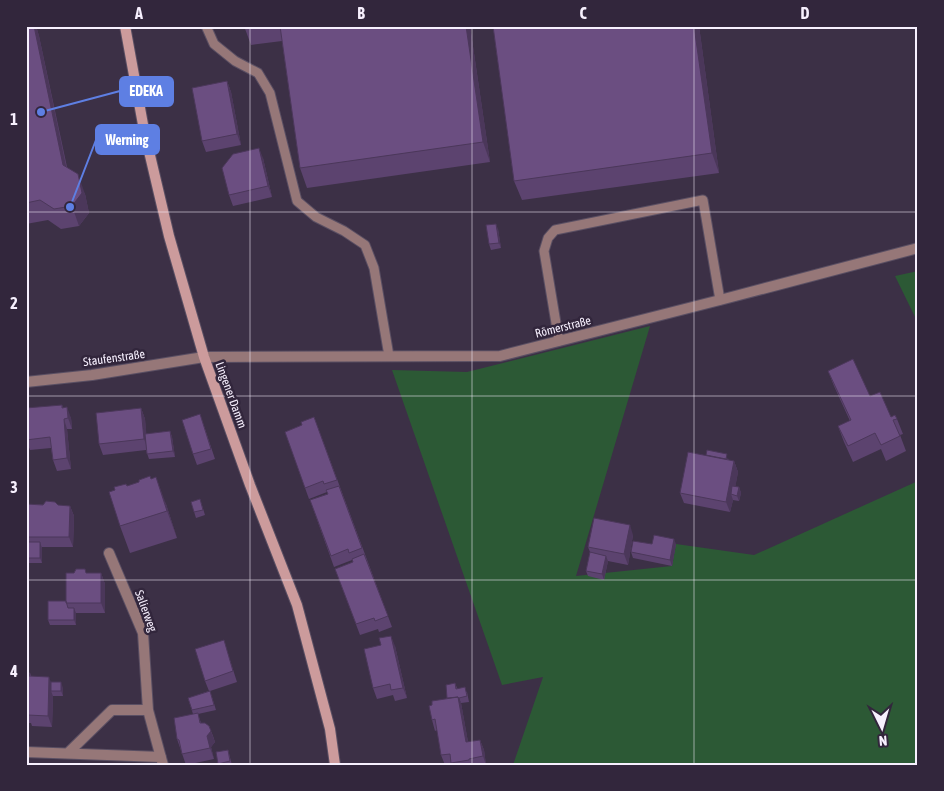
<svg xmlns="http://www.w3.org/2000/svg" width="944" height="791" viewBox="0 0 944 791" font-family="'Asap Condensed',sans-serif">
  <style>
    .green { fill: #2c5935 }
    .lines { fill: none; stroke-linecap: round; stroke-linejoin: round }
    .service-casing { stroke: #5a4f63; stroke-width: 11 }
    .minor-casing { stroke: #5a4f63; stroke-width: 12 }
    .secondary-casing { stroke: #5a4f63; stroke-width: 12 }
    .service { stroke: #967778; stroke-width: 9 }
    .minor { stroke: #967778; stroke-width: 10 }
    .secondary { stroke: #cc9b9c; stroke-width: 10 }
    .wall { fill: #5c436f }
    .shaded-wall { fill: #4b375a }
    .building { fill: #6b4e81; stroke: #4b375a }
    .grid { fill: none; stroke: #f7f0fe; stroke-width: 1; stroke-opacity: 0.55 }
    .labels { text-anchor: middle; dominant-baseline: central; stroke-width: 5; stroke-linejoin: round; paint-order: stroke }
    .street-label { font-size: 12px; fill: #f7f0fe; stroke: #32263c }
    .leader { fill: none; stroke: #5e7fe3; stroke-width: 2 }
    .callout-dot { fill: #5e7fe3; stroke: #32263c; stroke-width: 2 }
    .callout { fill: #5e7fe3; stroke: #5e7fe3; stroke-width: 2 }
    .callout-label { font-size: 14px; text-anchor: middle; font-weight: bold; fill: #fff }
    .neatline { fill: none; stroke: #f7f0fe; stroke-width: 2 }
    .grid-label { font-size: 16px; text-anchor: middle; font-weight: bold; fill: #f7f0fe }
  </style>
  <rect width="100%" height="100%" fill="#3c3046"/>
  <path class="green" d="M918 271V323L895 276Z
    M650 326 576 576 672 566 676 544 754 555 918 481V765H513L543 677 502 685 392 370 467 372Z"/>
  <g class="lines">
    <defs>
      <path id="service" d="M206 26 214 44 235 61 258 73 270 93 297 201 316 217 344 231 365 245 374 268 389 356
        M559 341 544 251 548 238 555 230 703 200 720 300"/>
      <path id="minor" d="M26 382 92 375 204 357 500 356 720 300 918 248
        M109 553 143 633 148 710 163 765
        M26 752 161 757
        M68 753 112 710H148"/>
      <path id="secondary" d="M125 26 144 130 169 236 204 357 250 485 297 605 330 729 335 765"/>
    </defs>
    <use href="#service" class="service-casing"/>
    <use href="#minor" class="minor-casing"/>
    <use href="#secondary" class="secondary-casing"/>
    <use href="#service" class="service"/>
    <use href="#minor" class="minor"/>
    <use href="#secondary" class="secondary"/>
  </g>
  <path class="wall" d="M26 26H36L39 36 67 167 85 194 89 213 79 226 61 229 48 220 26 224Z
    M244 26H470L490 162 307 188 300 168 282 41 251 45Z
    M493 26H699L719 173 522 200 514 181Z
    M227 81 231 92 241 145 206 152 202 141Z
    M263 158 272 197 233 206 229 195Z
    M498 229 501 248 491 250 489 244Z
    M828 371 870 396 891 417 897 419 903 434 900 435 906 451 886 461 881 449 853 462 844 442 838 426 850 421 834 386Z
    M62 405 63 408 71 418 72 429H67L71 469 57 471 53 460 51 448 30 450 26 440Z
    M141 408 145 419 146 434 170 431 172 437 175 457 149 459 146 450 103 455 99 444Z
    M200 414 215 459 197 465 193 454Z
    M314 417 392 627 379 632 378 629 360 635 335 569 353 562 352 560 334 567 310 500 327 494V492L309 499 285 432 302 425Z
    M706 455 729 459 728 460 734 461 738 472 735 487H739L741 493 739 501 733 500 730 512 684 503 680 493Z
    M151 479 166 504 177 538 130 553 120 526 127 486Z
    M200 499 205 515 196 518 191 502Z
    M26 504 70 506 74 516 73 547H42V563H26Z
    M633 535 628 565 608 561 604 580 588 576 586 571 590 552 588 547Z
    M652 544H676L672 566 633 558 631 552Z
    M87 573H101L105 584V613H76V625H50L48 620 66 601Z
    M395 646 407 698 395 701 393 695 377 699 373 688Z
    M227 651 237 682 210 691 216 710 198 714 201 723 209 726 213 736 215 742 211 747 214 759 186 765 177 739 193 714 188 698 209 691 205 681Z
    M26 673H30L31 676 51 682 63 688V696H53L52 727 32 726 31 723H26Z
    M455 683 457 688 467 692 469 702 461 703 468 742 480 740 484 750 486 765H445L441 755 437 730 435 731 432 720 447 698Z
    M228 750 232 765H219L216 752Z"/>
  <path class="shaded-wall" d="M34 26H36L39 36 70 185 63 165Z
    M466 26H470L490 162 483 142Z
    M694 26H699L719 173 712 153Z
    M227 81 231 92 241 145 237 134Z
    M259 148 263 158 272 197 268 186Z
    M78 174 85 194 89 213 79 226 72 206Z
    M496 224 498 229 501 248 499 243Z
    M67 407 71 418 72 429 68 418Z
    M141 408 145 419 148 450 144 439Z
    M64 419 67 429 71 469 67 458Z
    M170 431 172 437 175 457 173 451Z
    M734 461 738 472 734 495 731 494 733 500 730 512 726 502Z
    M156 477 166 504 177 538 167 511Z
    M739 487 741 493 739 501 737 496Z
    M70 506 74 516 73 547 69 537Z
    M630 525 633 535 628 565 624 554Z
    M674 539 676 544 672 566 670 560Z
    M40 542 42 548V563L40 558Z
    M606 556 608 561 604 580 602 574Z
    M101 573 105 584V613L101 603Z
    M74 608 76 613V625L74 620Z
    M391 636 395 646 407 698 403 688Z
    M49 677 53 688 51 691 53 696 52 727 48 716Z
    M61 682 63 688V696L61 691Z
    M458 697 461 703 470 753 466 742Z
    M209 726 215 742 211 747 214 759 210 748 207 736Z
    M480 740 484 750 486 765 483 756Z"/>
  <path class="building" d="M26 26H34L63 165 78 174 82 193 72 206 54 209 40 200 26 203Z
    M280 26H466L483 142 300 168Z
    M493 26H694L712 153 514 181Z
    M227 81 237 134 202 141 192 88Z
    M259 148 268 186 229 195 222 168 233 154Z
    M496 224 499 243 489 244 486 225Z
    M853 359 870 396 880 392 891 417 895 415 897 419 893 420 900 436 881 445 875 433 848 446 838 426 851 420 828 371Z
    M62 405V408L67 407 68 418 64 419 67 458 53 460 50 437 26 440V408Z
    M141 408 144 439 99 444 96 413Z
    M200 414 211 449 193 454 182 420Z
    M314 417 337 480 324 484 323 481 305 488 285 432 302 425 301 422Z
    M170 431 173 451 147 454 145 434Z
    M707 450 727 454 726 459 706 455Z
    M688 452 734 461 726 502 680 493Z
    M150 476 151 479 156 477 167 511 120 526 109 492 115 490 114 487 126 484 127 486 139 482V480Z
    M339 486 362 548 349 553 348 549 331 556 310 500 328 494 326 490Z
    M732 486 739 487 737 496 731 494Z
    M200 499 203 510 194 512 191 502Z
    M46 501 55 502 58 505 70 506 69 537H26V504L43 505Z
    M594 518 630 525 624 554 588 547Z
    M654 535 674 539 670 560 631 552 633 541 652 544Z
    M26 539 27 542H40V558H26Z
    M590 552 606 556 602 574 586 571Z
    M364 554 388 616 375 621 374 618 356 624 335 569 353 562 352 559Z
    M76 569H85L86 573H101V603H66V573H74Z
    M48 601H66L68 608H74V620H48Z
    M391 636 403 688 391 690 390 684 373 688 364 649 381 645 379 638Z
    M224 640 233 671 205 681 195 649Z
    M26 673H30L29 676 49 677 48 716 28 715V712H26Z
    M51 682H61V691H51Z
    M455 683 456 689 465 687 467 696 459 698 460 702 458 697 447 698 446 685Z
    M210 691 214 705 192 710 188 698Z
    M458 697 466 742 480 740 483 756 469 759V760L451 763 450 754 441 755 435 719 432 720 429 706 432 705V701Z
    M198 713 200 723H205L209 726 211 731 207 736 210 748 182 754 179 740 177 739 174 718Z
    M228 750 230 761 218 764 216 752Z"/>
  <path class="grid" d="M250 26V765M472 26V765M694 26V765M26 212H918M26 396H918M26 580H918"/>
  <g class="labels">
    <g class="street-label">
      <text transform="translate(563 327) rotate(-14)">Römerstraße</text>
      <text transform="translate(114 358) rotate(-8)">Staufenstraße</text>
      <text transform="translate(231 395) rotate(70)">Lingener Damm</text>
      <text transform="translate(146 611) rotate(70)">Salierweg</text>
    </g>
  </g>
  <path class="leader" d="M41 112L120 91M70 207L96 140"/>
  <g class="callout-dot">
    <circle cx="41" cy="112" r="5"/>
    <circle cx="70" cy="207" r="5"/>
  </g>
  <g class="callout">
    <rect x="120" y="77" width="53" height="29" rx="5"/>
    <rect x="96" y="125" width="63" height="29" rx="5"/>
  </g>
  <g class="callout-label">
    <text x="146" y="96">EDEKA</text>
    <text x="127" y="145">Werning</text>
  </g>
  <rect width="944" height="791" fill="none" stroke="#32263c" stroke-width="55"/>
  <g transform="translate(882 728) rotate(175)" stroke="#32263c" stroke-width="4" paint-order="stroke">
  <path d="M0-4L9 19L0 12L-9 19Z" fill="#f7f0fe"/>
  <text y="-8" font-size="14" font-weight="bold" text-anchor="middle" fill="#f7f0fe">N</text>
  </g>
  <rect x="28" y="28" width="888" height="736" class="neatline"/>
  <g class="grid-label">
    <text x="139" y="19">A</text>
    <text x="361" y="19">B</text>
    <text x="583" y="19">C</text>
    <text x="805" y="19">D</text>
    <text x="14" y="125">1</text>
    <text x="14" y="309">2</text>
    <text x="14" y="493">3</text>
    <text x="14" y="677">4</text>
  </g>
</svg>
